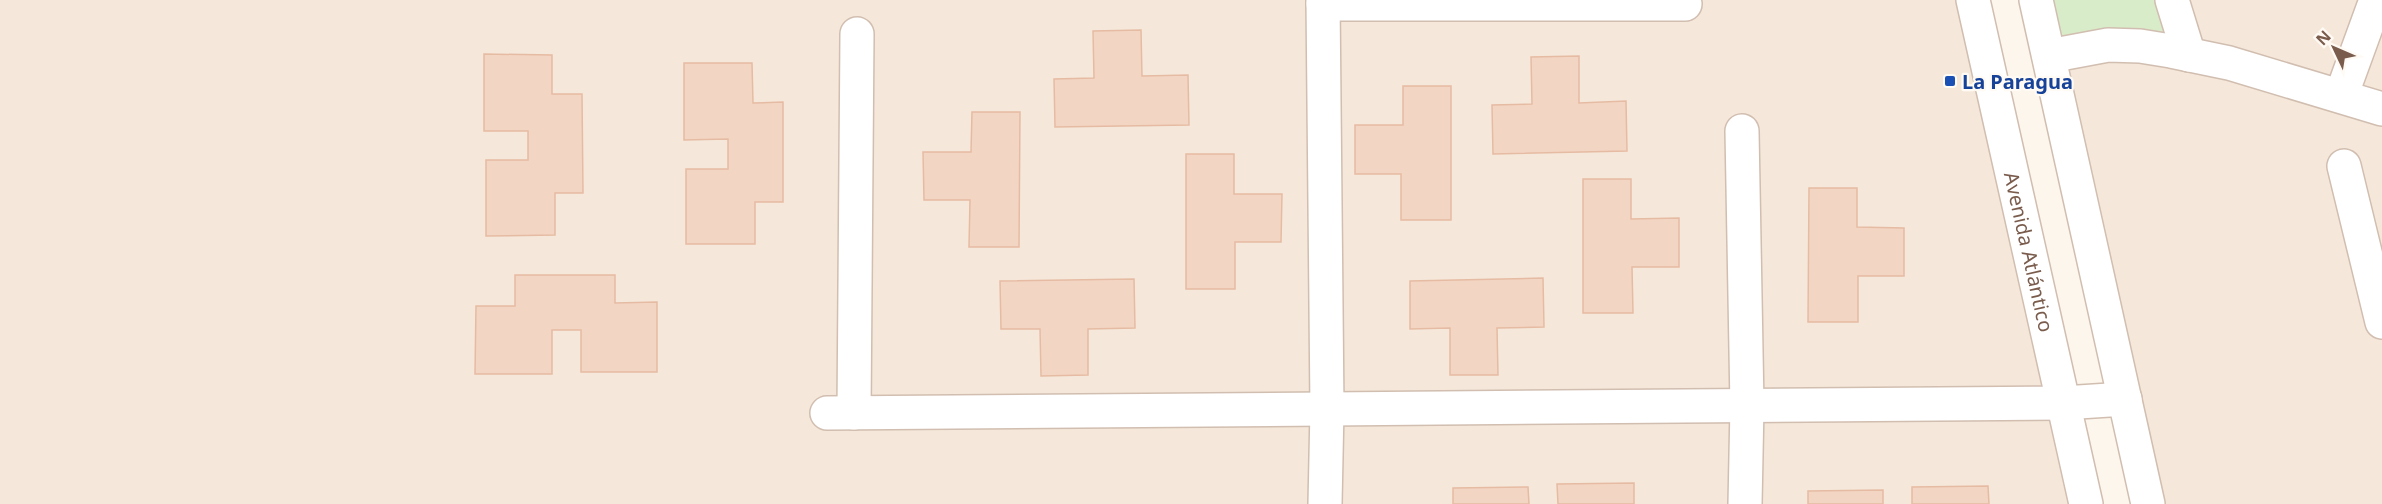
<svg xmlns="http://www.w3.org/2000/svg" width="2382" height="504" viewBox="0 0 2382 504" font-family="'Noto Sans',sans-serif">
  <style>
    .residential { fill: #f5e8da }
    .green { fill: #d8ecc9 }
    .building { fill: #f3d5c3; stroke: #e6bba3; stroke-width: 1.5 }
    .lines { fill: none; stroke-linecap: round; stroke-linejoin: round }
    .minor-casing { stroke: #d1beb0; stroke-width: 36 }
    .minor { stroke: #fff; stroke-width: 33 }
    .transit-dot { fill: #1a4fb4; stroke: #fffaf3; stroke-width: 2 }
    .labels { text-anchor: middle; dominant-baseline: central; stroke-width: 4.5; stroke-linejoin: round; paint-order: stroke }
    .transit-label { font-size: 20px; font-weight: bold; fill: #164399; stroke: #fffaf3; text-anchor: start }
    .street-label { font-size: 20px; fill: #7a5c4d; stroke: #fffaf3 }
  </style>
  <rect width="100%" height="100%" fill="#fdf6ec"/>
  <path class="residential" d="M0 0H1973L2086 504H0Z
    M2036 0H2382V504H2148Z"/>
  <path class="green" d="M2036 0H2172L2189 55 2049 56Z"/>
  <path class="building" d="M1141 30 1142 76 1188 75 1189 125 1055 127 1054 79 1094 78 1093 31Z
    M484 54 552 55V94H582L583 193H555V235L486 236V160H528V131H484Z
    M1579 56V103L1626 101 1627 151 1493 154 1492 105 1532 104 1531 57Z
    M684 63H752L753 103 783 102V202H755V244H686V169H728V139L684 140Z
    M1403 86H1451V220H1401V174H1355V125H1403Z
    M972 112H1020L1019 247H969L970 200H924L923 152H971Z
    M1186 154H1234V194H1282L1281 242H1235V289H1186Z
    M1583 179H1631V219L1679 218V267H1632L1633 313H1583Z
    M1809 188H1857V227L1904 228V276H1858V322H1808Z
    M515 275H615V303L657 302V372H581V330H552V374H475L476 306H515Z
    M1543 278 1544 327 1497 328 1498 375H1450V328L1410 329V281Z
    M1134 279 1135 328 1088 329V375L1041 376 1040 329H1001L1000 281Z
    M1634 483V504H1558L1557 484Z
    M1988 486 1989 504H1912V487Z
    M1528 487 1529 504H1453V488Z
    M1883 490V504H1808V491Z"/>
  <g class="lines">
    <defs>
      <g id="minor">
        <path d="M1323 0 1327 409 1325 504"/>
        <path id="s1" d="M1973 0 2086 504"/>
        <path d="M2036 0 2148 504"/>
        <path d="M2172 0 2189 55"/>
        <path d="M1323 4H1685"/>
        <path d="M2049 56 2108 45 2140 46 2171 51 2229 63 2382 109"/>
        <path d="M2341 96 2376 0"/>
        <path d="M1742 131 1747 406 1745 504"/>
        <path d="M2344 166 2382 322"/>
        <path d="M827 413 2063 403 2125 399"/>
        <path d="M854 413 857 34"/>
      </g>
    </defs>
    <use href="#minor" class="minor-casing"/>
    <use href="#minor" class="minor"/>
  </g>
  <rect class="transit-dot" x="1944" y="75" width="12" height="12" rx="3"/>
  <g class="labels">
    <g class="transit-label">
      <text x="1962" y="81">La Paragua</text>
    </g>
    <g class="street-label">
      <text stroke="none"><textPath href="#s1" startOffset="258">Avenida Atlántico</textPath></text>
    </g>
  </g>
  <g transform="translate(2334 48) rotate(314)" stroke="#fffaf3" stroke-width="4.5" paint-order="stroke">
  <path d="M0-4.5L10 22L0 15L-10 22Z" fill="#7a5c4d"/>
  <text y="-9" font-size="16" font-weight="bold" text-anchor="middle" fill="#7a5c4d">N</text>
  </g>
</svg>
